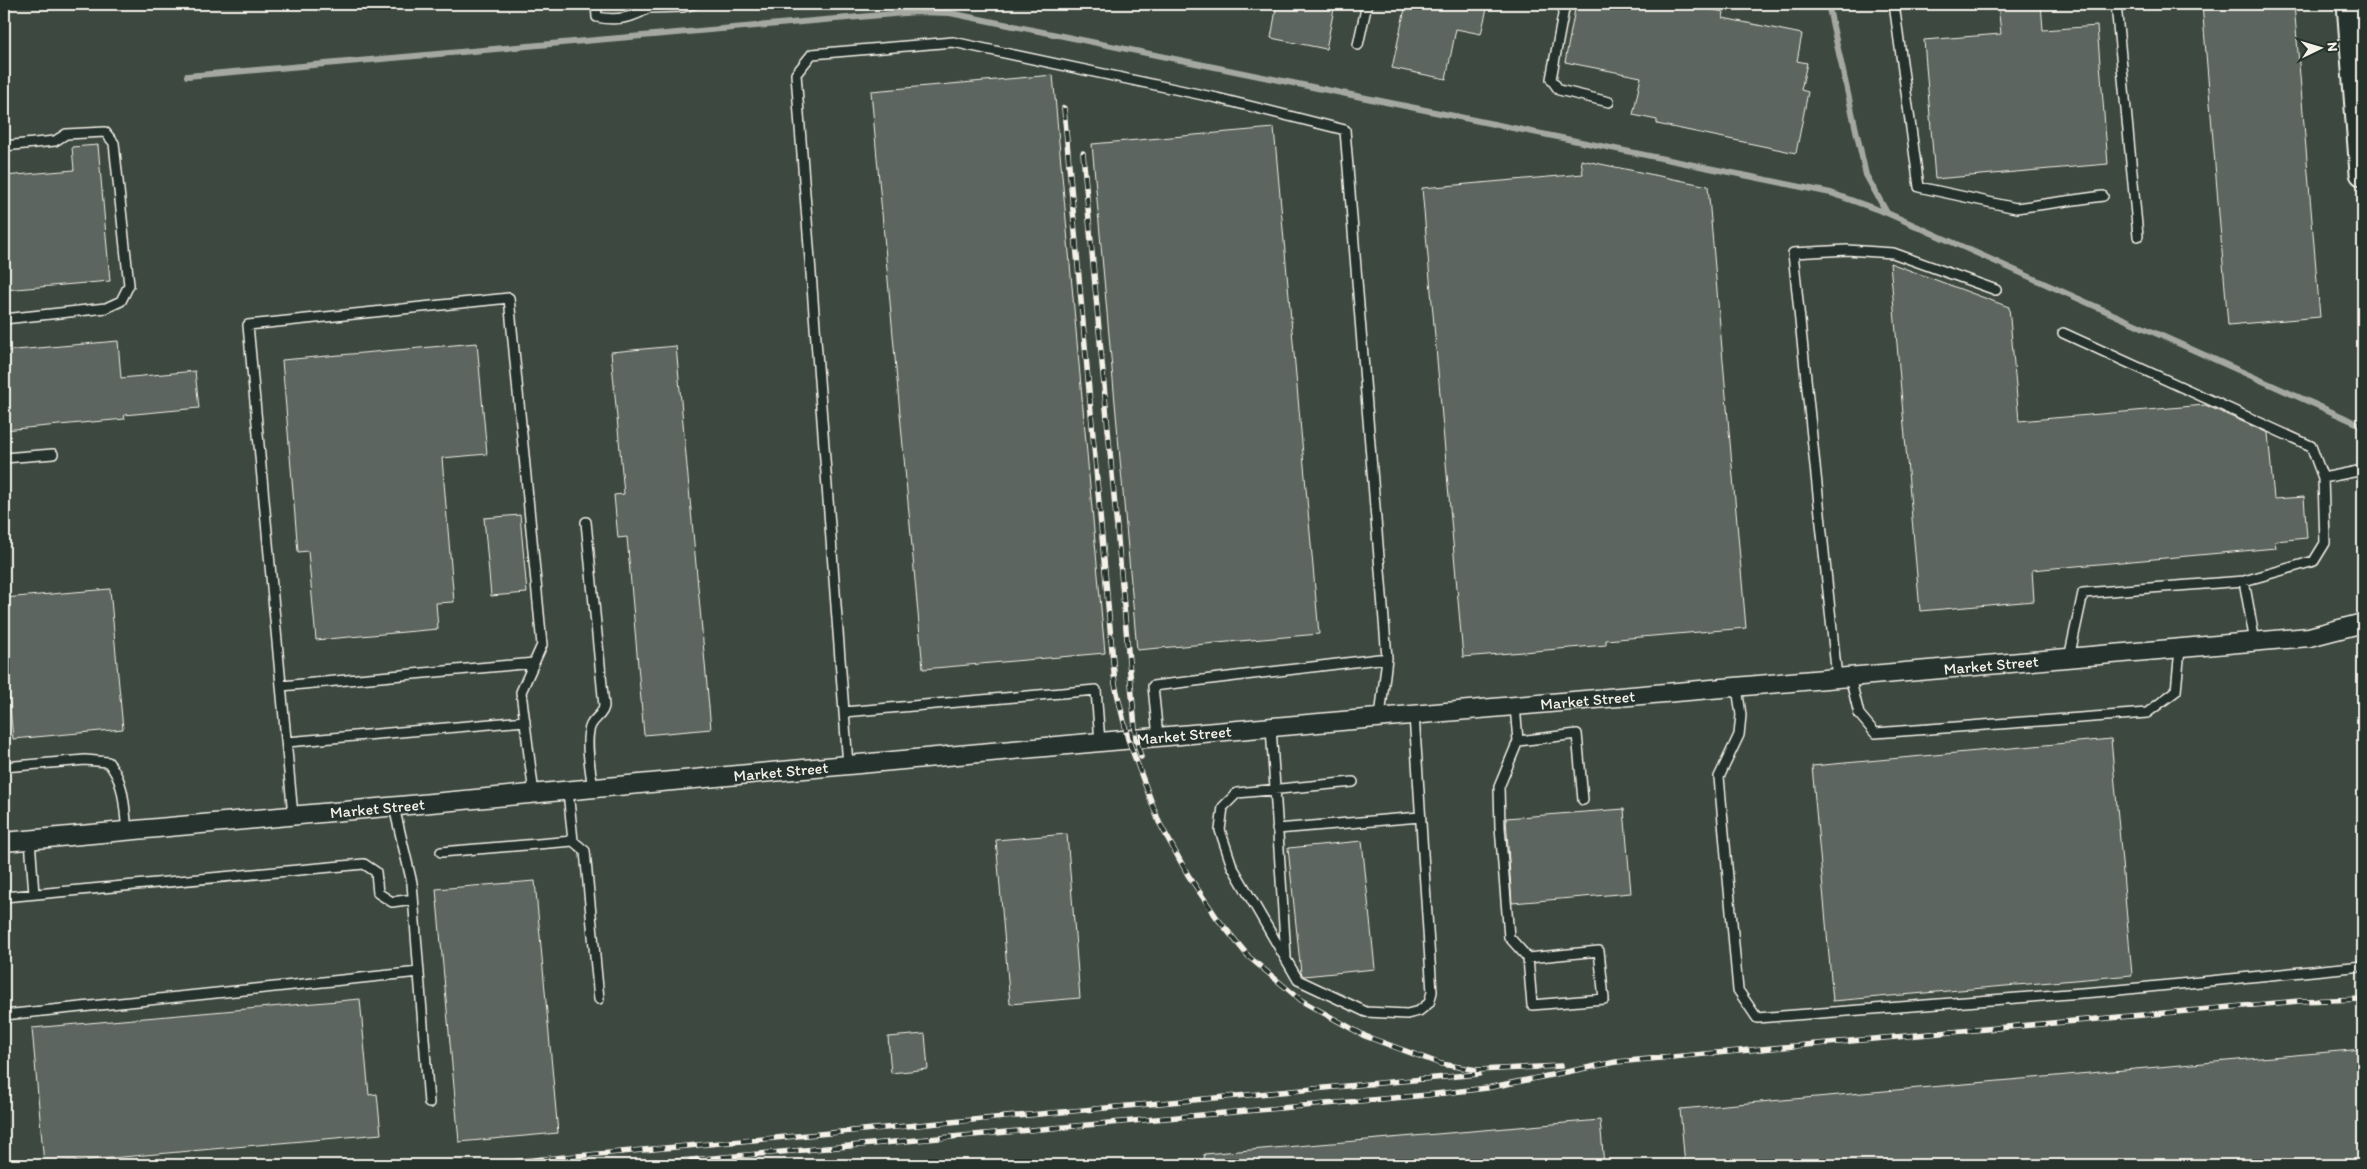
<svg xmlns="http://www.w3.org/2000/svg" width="2367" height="1169" viewBox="0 0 2367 1169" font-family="Itim,sans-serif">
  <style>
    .built { fill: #3c4841 }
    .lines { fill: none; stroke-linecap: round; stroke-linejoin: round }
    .stream { stroke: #a4a8a0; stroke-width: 6 }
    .building { fill: #5c655e; stroke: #f4f1e8 }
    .lane-casing { stroke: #f4f1e8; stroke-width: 12 }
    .street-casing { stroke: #f4f1e8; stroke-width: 21 }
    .secondary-casing { stroke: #f4f1e8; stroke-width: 29 }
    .lane { stroke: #26332d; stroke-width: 9 }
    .street { stroke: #26332d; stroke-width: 18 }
    .secondary { stroke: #26332d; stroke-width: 25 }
    .rail-casing { stroke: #f4f1e8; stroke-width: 5.5 }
    .rail { stroke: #26332d; stroke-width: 4; stroke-dasharray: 11; stroke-linecap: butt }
    .labels { text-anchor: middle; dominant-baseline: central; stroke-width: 4; stroke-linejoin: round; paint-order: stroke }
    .street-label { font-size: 16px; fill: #f4f1e8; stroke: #26332d }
  </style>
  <rect width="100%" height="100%" fill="#2e3b34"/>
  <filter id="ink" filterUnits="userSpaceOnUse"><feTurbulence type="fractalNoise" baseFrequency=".02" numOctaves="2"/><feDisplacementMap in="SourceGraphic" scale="10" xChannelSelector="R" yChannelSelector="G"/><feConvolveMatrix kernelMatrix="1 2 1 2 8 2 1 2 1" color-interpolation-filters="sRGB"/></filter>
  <g filter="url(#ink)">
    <path class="built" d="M4 4H2363V1165H4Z"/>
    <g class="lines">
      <path class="stream" d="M1828 4 1866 175 1887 213
        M187 76 916 12 950 13 1831 193 1887 213 2361 425"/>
    </g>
    <path class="building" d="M1277 4H1335L1326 49 1271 38Z
      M1406 4H1488L1481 34 1456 29 1446 79 1392 68Z
      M1576 4H1683L1724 12 1723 18 1802 34 1797 61 1807 63 1801 90 1808 92 1796 153 1657 124V120L1633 115 1641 77 1565 62Z
      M1998 4H2041L2043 30 2097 26 2108 164 1935 179 1924 40 2001 34Z
      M2202 4H2294L2320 317 2228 325Z
      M1053 75 1105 653 923 669 871 91Z
      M1274 128 1319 634 1137 650 1092 144Z
      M98 145 110 281 4 290V176L74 170 72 147Z
      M1581 160 1708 186 1746 628 1606 640V645L1463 657 1422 188 1583 174Z
      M1890 263 2009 307 2019 421 2205 405 2268 433 2274 499 2304 497 2307 538 2275 541 2276 548 2032 570 2034 601 1920 611Z
      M118 341 121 378 195 371 199 408 124 415 125 419 4 430V351Z
      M477 343 487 454 442 458 454 602 436 603 438 629 316 640 308 551 298 552 282 360Z
      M676 346 711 729 644 735 627 537 618 538 614 495 624 494 611 352Z
      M520 515 527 593 491 596 484 518Z
      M110 589 123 729 13 739 4 641V598Z
      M2111 739 2132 975 1833 1001 1812 766Z
      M1624 809 1631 893 1512 903 1506 818Z
      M1067 834 1080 998 1010 1004 996 840Z
      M1362 841 1375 969 1304 976 1301 973 1288 848Z
      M535 881 558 1133 459 1142 436 889Z
      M360 999 369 1095 377 1094 381 1134 44 1164 32 1028Z
      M925 1034 928 1069 891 1073 888 1037Z
      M2363 1049V1165H1685L1680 1109Z
      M1600 1120 1604 1165H1205L1204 1154Z"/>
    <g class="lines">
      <defs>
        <path id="lane" d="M596 4 597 17C615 21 633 18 648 8V4
          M1565 4 1551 79 1559 90 1609 102
          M1894 4 1919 187 2016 208 2103 196
          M2116 4 2138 236
          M648 8 683 7 694 4
          M1358 45 1367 4
          M4 146 55 141 66 134 105 132 114 143 129 285 121 301 106 308 4 319
          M2063 333 2311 446 2323 478
          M4 458 53 454
          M586 522 604 706C603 715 595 717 591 725 584 738 591 773 593 789
          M2255 642 2244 581 2314 561 2325 543 2323 478 2363 470
          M2069 658 2083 593 2244 581
          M1850 677 1859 714 1875 733 2147 713 2176 691 2180 649
          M1837 678 1793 253 1847 250 1893 253 1996 290
          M281 686 534 663
          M1737 687 1741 715 1739 735 1719 777 1738 990 1757 1018 2108 991 2363 966
          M1515 706 1518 741 1577 734 1583 800
          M844 712 1096 690 1100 742
          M1271 727 1286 956
          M1158 737 1153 686 1387 658
          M1518 741 1499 787 1500 827 1509 937 1528 958 1599 951 1604 999 1532 1005 1528 958
          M287 742 525 721
          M848 765 796 74 812 54 953 42 1217 98 1345 130 1387 658 1380 717
          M4 767 85 760 108 762C125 782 124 806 127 831
          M1353 782 1237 793 1223 807 1220 830 1232 866 1298 980 1366 1012 1407 1014 1419 1011 1429 1003 1432 992 1414 715
          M394 807 412 883 429 1103
          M293 816 248 325 509 298 542 645 521 692 534 794
          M1277 829 1420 817
          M30 840 34 894
          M573 841 585 851 599 999
          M441 852 573 841 568 791
          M4 897 364 864 376 872 378 893 392 902 413 899
          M4 1015 419 972"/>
        <g id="street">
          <path id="s1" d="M4 842 1100 742 2309 637 2363 623"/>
        </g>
        <path id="secondary" d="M2350 4 2363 173"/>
      </defs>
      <use href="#lane" class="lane-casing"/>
      <use href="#street" class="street-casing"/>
      <use href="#secondary" class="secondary-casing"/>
      <use href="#lane" class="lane"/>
      <use href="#street" class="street"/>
      <use href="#secondary" class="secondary"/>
      <defs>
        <path id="rail" d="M1064 108 1115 684 1128 739 1159 822 1188 875 1217 918 1249 957 1302 1001 1365 1036 1441 1064 1477 1070 1561 1066
          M1083 153 1136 739 1141 757
          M478 1165 1479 1074
          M634 1165 1427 1095 1487 1088 1616 1062 2299 1001 2363 999"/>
      </defs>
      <use href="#rail" class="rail-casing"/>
      <use href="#rail" class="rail"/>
    </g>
  </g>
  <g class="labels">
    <g class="street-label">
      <text stroke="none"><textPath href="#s1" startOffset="1995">Market Street</textPath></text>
      <text stroke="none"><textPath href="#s1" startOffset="1590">Market Street</textPath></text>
      <text stroke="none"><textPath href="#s1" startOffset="1185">Market Street</textPath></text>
      <text stroke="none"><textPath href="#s1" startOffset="780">Market Street</textPath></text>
      <text stroke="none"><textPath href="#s1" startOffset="375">Market Street</textPath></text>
    </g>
  </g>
  <rect width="2367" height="1169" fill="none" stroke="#26332d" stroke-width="20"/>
  <rect x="10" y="10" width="2347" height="1149" fill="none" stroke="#f4f1e8" stroke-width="2" filter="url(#ink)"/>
  <g transform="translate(2320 48) rotate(85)" stroke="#26332d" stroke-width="4" paint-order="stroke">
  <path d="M0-4L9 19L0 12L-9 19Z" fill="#f4f1e8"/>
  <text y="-8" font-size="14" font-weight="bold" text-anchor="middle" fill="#f4f1e8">N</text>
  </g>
</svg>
